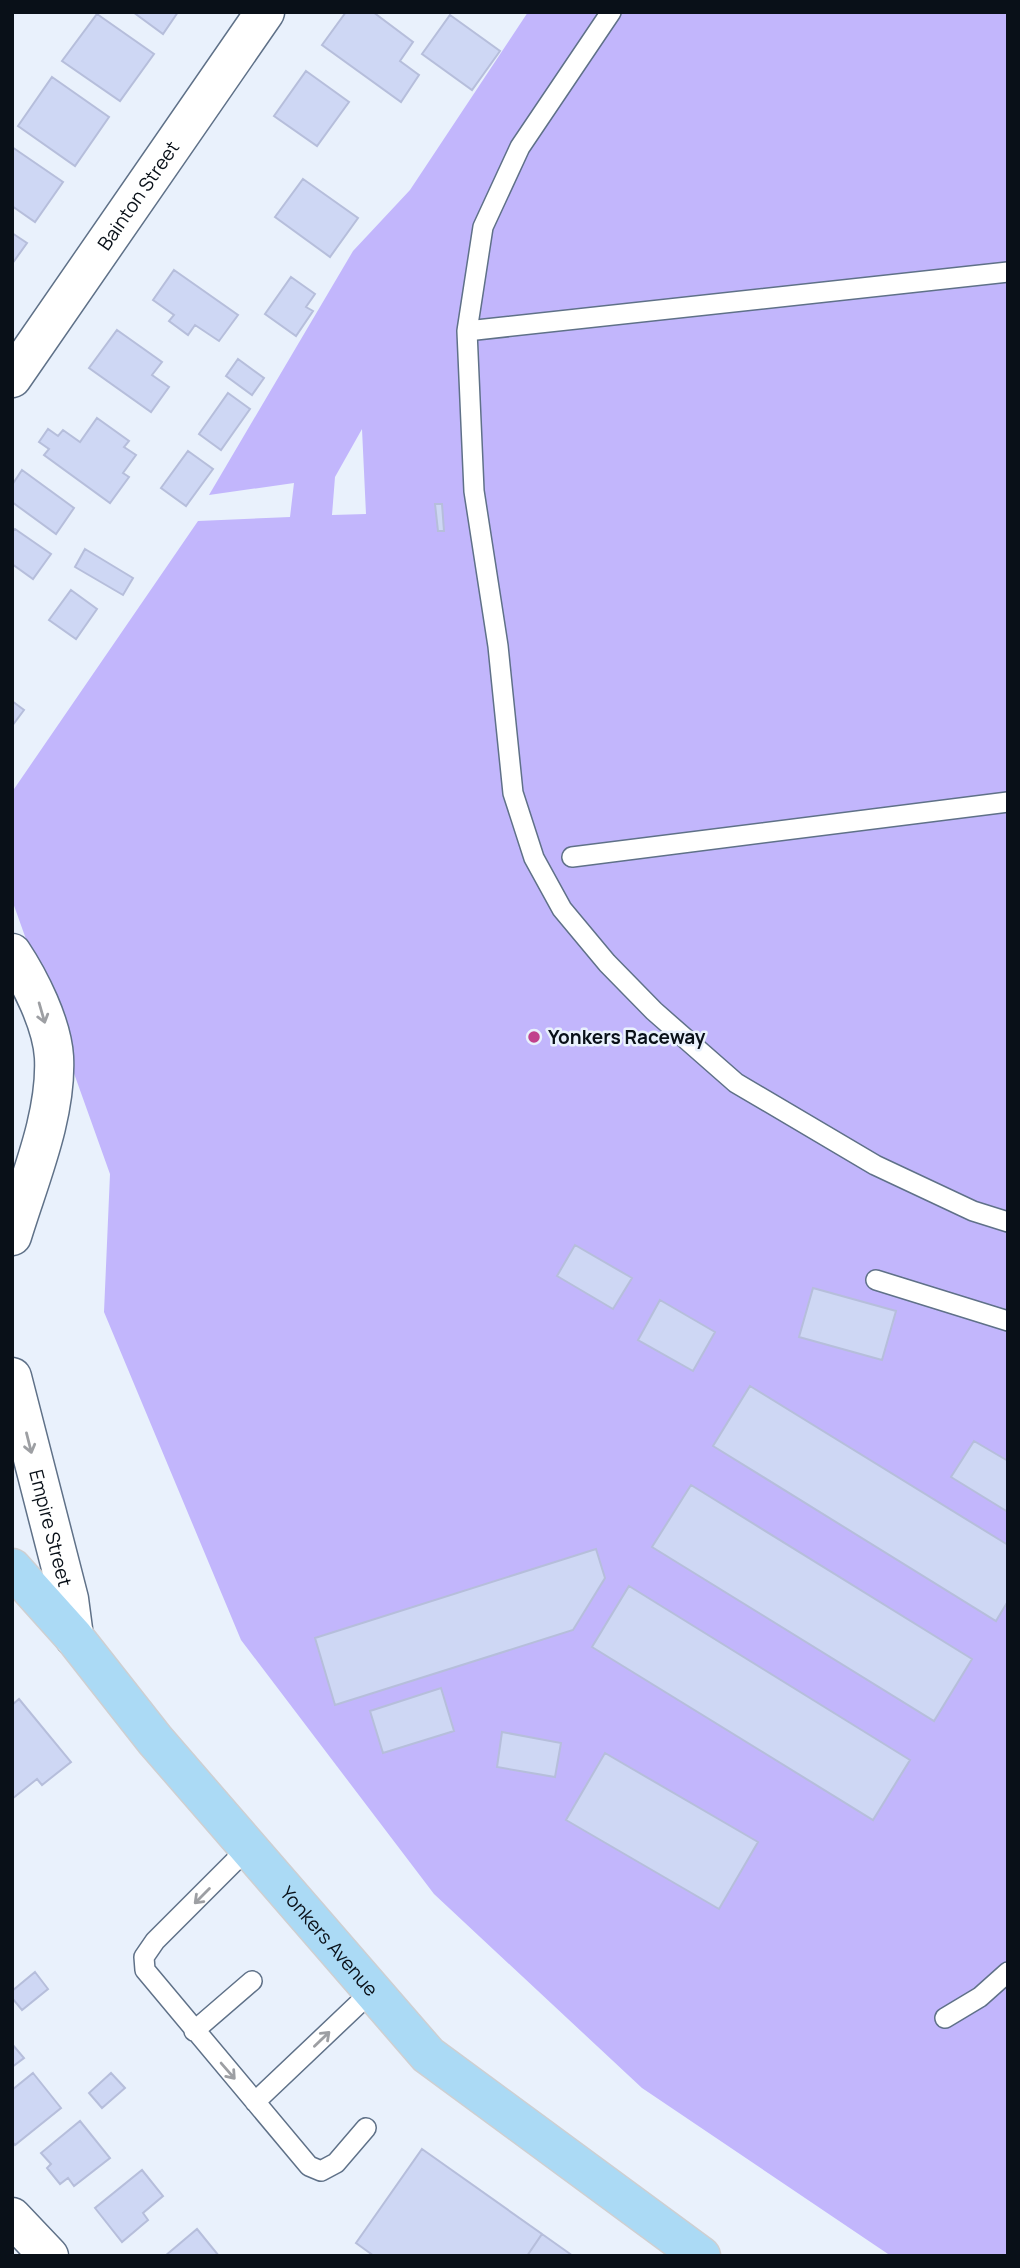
<svg xmlns="http://www.w3.org/2000/svg" width="1020" height="2268" viewBox="0 0 1020 2268" font-family="Manrope,sans-serif">
  <style>
    .green { fill: #c2b6fc; fill-rule: evenodd }
    .building { fill: #ced7f4; stroke: #b6bedb; stroke-width: 2 }
    .lines { fill: none; stroke-linecap: round; stroke-linejoin: round }
    .lane-casing { stroke: #5f7188; stroke-width: 22 }
    .street-casing { stroke: #5f7188; stroke-width: 41 }
    .primary-casing { stroke: #cecfd1; stroke-width: 41 }
    .lane { stroke: #fff; stroke-width: 19 }
    .street { stroke: #fff; stroke-width: 38 }
    .primary { stroke: #abdaf5; stroke-width: 38 }
    .oneway { stroke: #9d9fa3 }
    .poi-dot { fill: #c1418c; stroke: #e9f1fc; stroke-width: 2.5 }
    .labels { text-anchor: middle; dominant-baseline: central; stroke-width: 5; stroke-linejoin: round; paint-order: stroke }
    .street-label { font-size: 19px; fill: #091018; stroke: #e9f1fc }
    .poi-label { font-size: 19px; font-weight: bold; fill: #091018; stroke: #e9f1fc; text-anchor: start }
  </style>
  <rect width="100%" height="100%" fill="#e9f1fc"/>
  <path class="green" d="M528 12H1008V2256H891L642 2088 434 1894 241 1640 104 1312 110 1174 12 900V792L198 521 290 517 294 483 209 495 353 251 410 190ZM362 429 366 514 332 515 335 477Z"/>
  <path class="building" d="M133 12H178L163 34Z
    M346 12H373L413 42 400 61 419 75 401 102 322 45Z
    M97 14 154 54 120 101 62 61Z
    M450 15 500 51 472 90 422 54Z
    M306 71 349 102 317 146 274 116Z
    M52 77 109 117 75 166 18 126Z
    M12 147 63 182 35 222 12 206Z
    M303 179 358 218 330 257 275 217Z
    M12 233 27 243 12 264Z
    M174 270 238 315 219 341 195 325 188 335 169 321 174 315 153 300Z
    M291 277 315 294 306 307 313 311 296 336 265 314Z
    M117 330 162 362 152 375 169 387 151 412 89 368Z
    M238 359 264 378 252 395 226 376Z
    M228 393 250 409 221 450 199 434Z
    M97 418 129 441 124 447 136 455 123 473 129 477 110 503 44 455 49 449 39 442 48 429 58 436 63 430 80 442Z
    M188 451 213 469 186 506 161 488Z
    M22 470 74 508 56 534 12 502V485Z
    M435 504H442L444 531H438Z
    M15 529 51 554 33 579 12 564V532Z
    M85 549 133 578 123 595 75 567Z
    M71 590 97 609 76 639 49 620Z
    M12 701 24 710 12 726Z
    M575 1245 632 1278 613 1309 557 1276Z
    M813 1288 896 1311 882 1360 799 1337Z
    M660 1300 715 1332 693 1371 638 1340Z
    M750 1386 1008 1545V1601L996 1621 713 1446Z
    M974 1441 1008 1461V1512L951 1477Z
    M691 1485 972 1659 934 1721 652 1547Z
    M596 1549 605 1578 573 1630 335 1705 315 1638Z
    M629 1586 910 1760 873 1820 592 1647Z
    M441 1688 454 1731 383 1753 370 1711Z
    M19 1699 71 1762 42 1785 37 1779 12 1799V1705Z
    M502 1732 561 1743 555 1777 497 1767Z
    M605 1753 758 1842 719 1909 566 1820Z
    M35 1972 48 1989 22 2010 12 1998V1991Z
    M12 2044 24 2058 12 2067Z
    M33 2073 61 2108 15 2145 12 2141V2090Z
    M111 2073 125 2088 102 2108 89 2093Z
    M80 2121 110 2158 74 2186 68 2178 60 2184 47 2168 51 2164 41 2153Z
    M422 2149 542 2234 527 2256H374L356 2243Z
    M142 2170 163 2196 143 2213 148 2220 122 2242 95 2208Z
    M197 2229 219 2256H165Z
    M542 2234 573 2256H527Z"/>
  <g class="lines">
    <defs>
      <path id="lane" d="M611 12 520 147 483 227 467 331 474 491 498 646 513 793 534 858 562 909 607 963 654 1011 736 1083 875 1165 973 1211 1008 1222
        M467 331 1008 272
        M572 857 1008 802
        M876 1280 1008 1321
        M249 1847 155 1941 144 1957 145 1970 309 2166 321 2171 336 2163 366 2128
        M945 2018 980 1997 1008 1972
        M194 2031 252 1981
        M255 2102 372 1991"/>
      <g id="street">
        <path id="s1" d="M12 378 265 12"/>
        <path d="M12 953C30 980 52 1024 54 1057 57 1116 29 1180 12 1236"/>
        <path id="s2" d="M12 1377 69 1599 74 1637"/>
        <path d="M12 2217 49 2256"/>
      </g>
      <g id="primary">
        <path id="s3" d="M12 1568 74 1637 155 1740 428 2055 701 2256"/>
      </g>
    </defs>
    <use href="#lane" class="lane-casing"/>
    <use href="#street" class="street-casing"/>
    <use href="#primary" class="primary-casing"/>
    <use href="#lane" class="lane"/>
    <use href="#street" class="street"/>
    <use href="#primary" class="primary"/>
  </g>
  <defs><path id="oneway-shaft" d="M-6 0H5M1.5-3L5.5 0L1.5 3" fill="none" stroke-width="1.6" stroke-linecap="round" stroke-linejoin="round" transform="scale(1.75)"/></defs>
  <g class="oneway">
    <use href="#oneway-shaft" transform="translate(42 1013) rotate(74)"/>
    <use href="#oneway-shaft" transform="translate(29 1443) rotate(76)"/>
    <use href="#oneway-shaft" transform="translate(202 1896) rotate(135)"/>
    <use href="#oneway-shaft" transform="translate(322 2039) rotate(-44)"/>
    <use href="#oneway-shaft" transform="translate(228 2071) rotate(49)"/>
  </g>
  <circle class="poi-dot" cx="534" cy="1037" r="7"/>
  <g class="labels">
    <g class="street-label">
      <text stroke="none"><textPath href="#s1" startOffset="222">Bainton Street</textPath></text>
      <text stroke="none"><textPath href="#s2" startOffset="156">Empire Street</textPath></text>
      <text stroke="none"><textPath href="#s3" startOffset="490">Yonkers Avenue</textPath></text>
    </g>
    <g class="poi-label">
      <text x="548" y="1037">Yonkers Raceway</text>
    </g>
  </g>
  <rect width="1020" height="2268" fill="none" stroke="#091018" stroke-width="28"/>
</svg>
